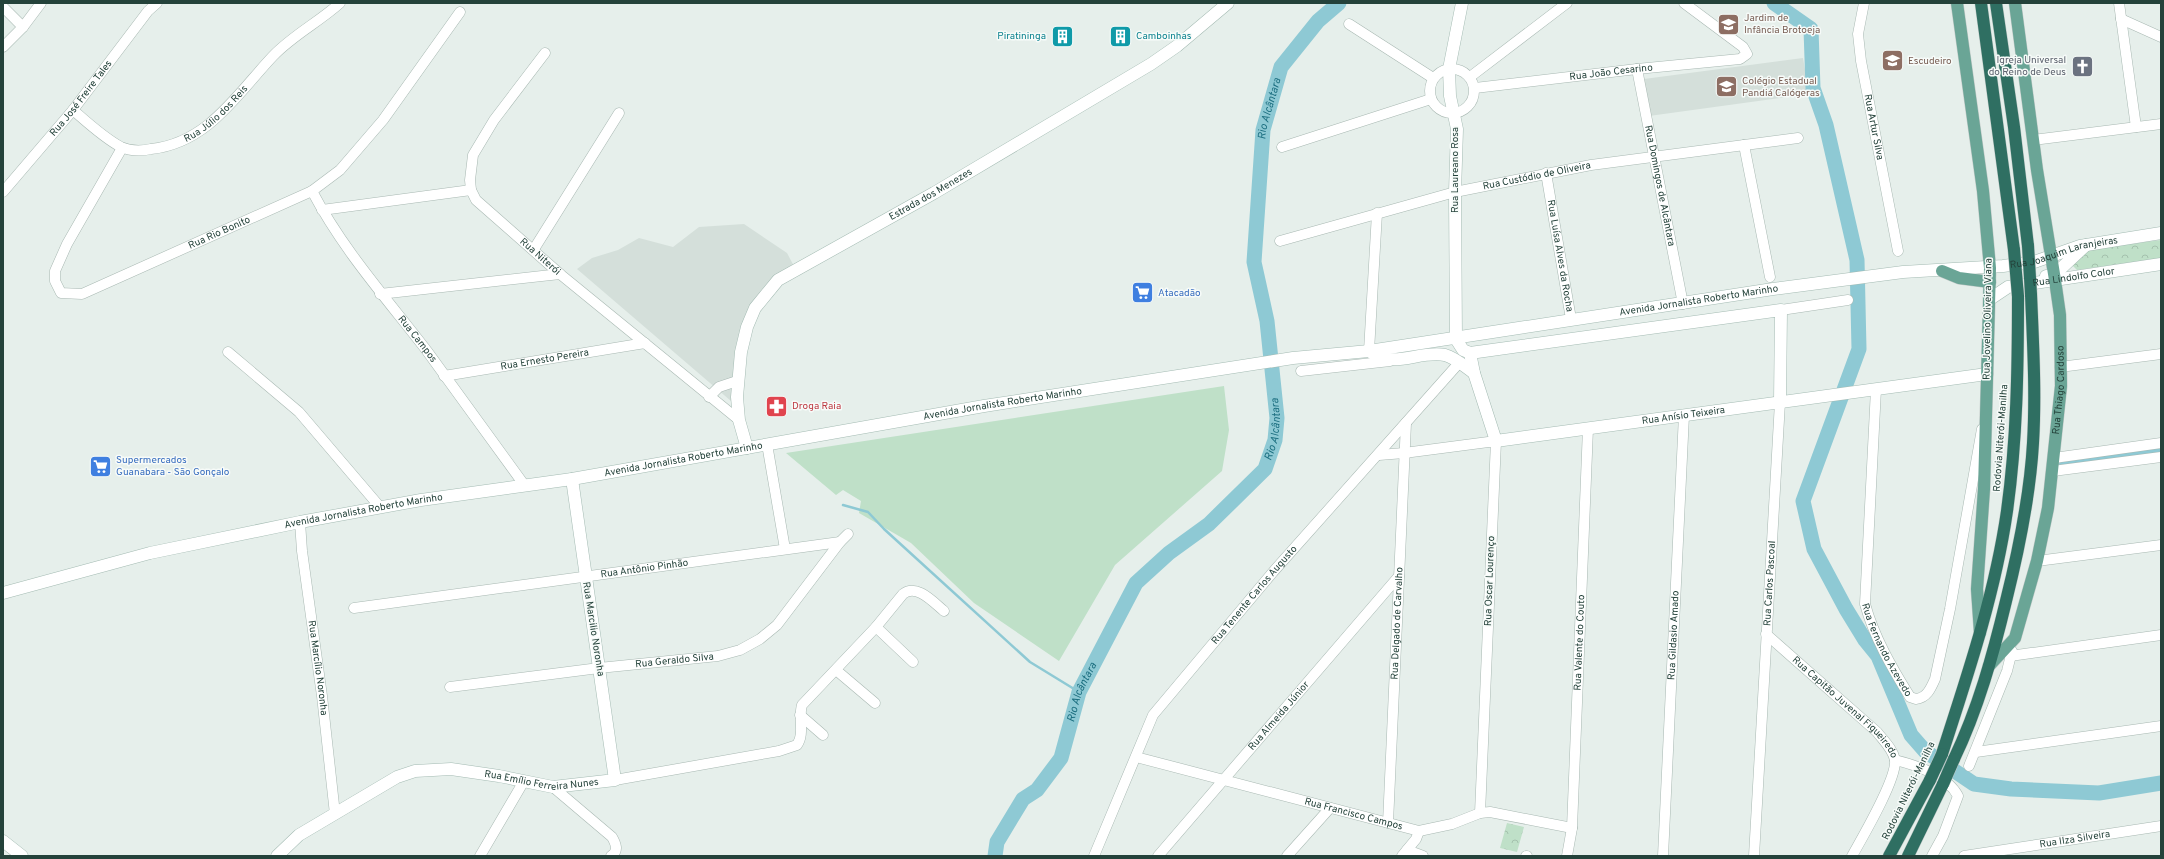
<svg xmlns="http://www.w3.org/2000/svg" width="2164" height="859" viewBox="0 0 2164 859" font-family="Overpass,sans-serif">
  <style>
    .built { fill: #d4dfda }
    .grass { fill: #bfe0c8 }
    .park { fill: url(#park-crowns) }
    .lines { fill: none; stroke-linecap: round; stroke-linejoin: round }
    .stream { stroke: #8ec9d4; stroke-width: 2.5 }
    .river { stroke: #8ec9d4; stroke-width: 15 }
    .street-casing { stroke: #a8b8b2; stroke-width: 11 }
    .secondary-casing { stroke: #a4bbb3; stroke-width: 13 }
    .primary-casing { stroke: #c2cac8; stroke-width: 13 }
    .highway-casing { stroke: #c2cac8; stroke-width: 13 }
    .street { stroke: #fff; stroke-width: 10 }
    .secondary { stroke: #fff; stroke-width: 12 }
    .primary { stroke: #6aa596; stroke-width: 12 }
    .highway { stroke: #2f6f62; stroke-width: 12 }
    .highway-bridge-casing { stroke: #c2cac8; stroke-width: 13; stroke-linecap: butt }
    .highway-bridge { stroke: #2f6f62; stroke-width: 12 }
    .labels { text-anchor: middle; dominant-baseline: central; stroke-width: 3; stroke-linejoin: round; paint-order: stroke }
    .education-label { font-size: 10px; fill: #785e54; stroke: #f7fbf9; text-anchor: start }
    .culture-label { font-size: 10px; fill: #0d838f; stroke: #f7fbf9; text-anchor: end }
    .worship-label { font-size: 10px; fill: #5b616d; stroke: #f7fbf9; text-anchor: end }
    .street-label { font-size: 10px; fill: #24423a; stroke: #f7fbf9 }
    .shop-label { font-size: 10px; fill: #366cbe; stroke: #f7fbf9; text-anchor: start }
    .health-label { font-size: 10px; fill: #be3a42; stroke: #f7fbf9; text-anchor: start }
    .water-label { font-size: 11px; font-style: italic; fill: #1c6f80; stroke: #f7fbf9 }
  </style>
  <defs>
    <pattern id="park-crowns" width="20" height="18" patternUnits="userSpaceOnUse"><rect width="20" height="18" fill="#bfe0c8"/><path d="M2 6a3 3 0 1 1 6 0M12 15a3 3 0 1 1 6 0" fill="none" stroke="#a4c1ad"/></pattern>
  </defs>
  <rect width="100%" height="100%" fill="#e6efeb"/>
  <path class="built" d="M1803 58 1809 94 1649 116 1644 79Z
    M744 224 787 253 796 270 765 299 747 328 738 407 577 269 592 258 618 250 639 238 673 247 699 227Z"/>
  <path class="grass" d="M1224 386 1229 430 1222 471 1115 565 1059 661 974 603 911 543 859 513 861 501 843 490 836 495 786 453Z"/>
  <path class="park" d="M2161 240V258L2077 270 2073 266C2075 257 2084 252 2092 249Z
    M1507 823 1524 827 1517 852 1500 848Z"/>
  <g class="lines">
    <path class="stream" d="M843 505 868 512 884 529 1030 662 1079 692"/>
    <g class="river">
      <path d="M1774 3 1811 29 1813 88 1826 125 1857 260 1859 349 1803 501 1814 549 1846 609 1865 640 1878 656 1911 735 1925 751 1974 784 2011 789 2099 793 2161 783"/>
      <path d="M2064 462 2161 449"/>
      <path id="s1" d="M995 856 997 842 1023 799 1037 790 1061 758 1079 692 1136 583 1169 553 1209 524 1265 469 1275 440 1277 418 1267 321 1254 262 1263 130 1281 67 1318 21 1339 3"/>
    </g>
    <defs>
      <g id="street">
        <path id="s2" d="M1864 3 1858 34 1861 61 1898 251"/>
        <path d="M2119 3 2136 127"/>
        <path d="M3 7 23 27"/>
        <path d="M2121 19 2161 37"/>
        <path d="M1349 24 1433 78"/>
        <path d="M3 47 23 27 41 3"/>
        <path id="s3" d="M545 53 494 120 473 155 470 180 471 190 476 200 560 274 739 420"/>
        <circle cx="1452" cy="91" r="22"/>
        <path id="s4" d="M1637 69 1683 304"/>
        <path d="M1470 77 1567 3"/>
        <path id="s5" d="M1475 88 1637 69 1740 59 1747 54 1743 47 1684 3"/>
        <path id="s6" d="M73 110C88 123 104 138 121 147 130 151 142 151 151 149 208 143 237 94 273 56 293 35 319 22 340 3"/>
        <path d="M2033 140 2161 124"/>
        <path d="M1744 145 1770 277"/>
        <path d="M1282 147 1431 99"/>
        <path id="s7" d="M122 148 67 244 55 271V281L61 293 82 294 312 191 340 170 383 120 460 12"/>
        <path id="s8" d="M1546 173 1571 319"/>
        <path id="s9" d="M312 191C343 250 387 299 427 351 460 396 492 441 525 486"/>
        <path id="s10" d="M3 192 73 110 148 11 157 3"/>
        <path d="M322 210 471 190"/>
        <path id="s11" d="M1280 241 1455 192 1591 165 1798 138"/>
        <path d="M534 249 619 113"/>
        <path d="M380 294 560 274"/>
        <path d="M1781 310 1848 300"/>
        <path d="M1369 351 1377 213"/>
        <path d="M228 352 299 412 380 507"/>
        <path d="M2060 367 2161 354"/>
        <path d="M1301 371 1390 361"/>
        <path id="s12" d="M444 376 645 343"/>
        <path id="s13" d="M1876 389 1865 604C1874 637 1892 668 1910 697L1916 699C1927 698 1931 688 1935 679L1950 609 1982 429"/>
        <path d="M709 397 719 387 737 381"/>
        <path d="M767 444 785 549"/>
        <path d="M1379 455 1404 453 1496 441 1480 813"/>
        <path d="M2054 458 2161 443"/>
        <path d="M2053 471 2161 457"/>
        <path id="s14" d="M300 522 302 551 322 696 335 814"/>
        <path d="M2037 561 2161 545"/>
        <path id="s15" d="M354 608 840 542"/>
        <path d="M876 627 913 662"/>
        <path id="s16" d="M1766 634 1877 732C1883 740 1893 749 1895 760 1897 779 1862 838 1852 856"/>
        <path d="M2010 656 2161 635"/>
        <path d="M836 670 875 703"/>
        <path id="s17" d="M450 687 599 668 718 656 740 650 760 639 777 625 840 542 848 534"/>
        <path d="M800 715 823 735"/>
        <path d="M1976 752 2161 726"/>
        <path id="s18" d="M1136 757 1419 831 1452 824 1480 813 1490 812 1572 828"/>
        <path d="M1895 760C1916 765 1948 776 1958 796L1943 836 1932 856"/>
        <path d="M1969 766 2007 671 2012 651"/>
        <path d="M615 780 779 751 797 745C805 734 798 718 802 705L876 627 903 594C917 583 934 603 944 611"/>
        <path d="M553 787 612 837C616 844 619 851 611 856"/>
        <path id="s19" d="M1388 823 1406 423"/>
        <path d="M1407 850 1423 856"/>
        <path d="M480 856 524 781"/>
        <path id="s20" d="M1094 856 1153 715 1273 572 1459 363"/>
        <path id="s21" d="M1158 856 1399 576"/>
        <path d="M1287 856 1330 808"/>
        <path d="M1402 856 1416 839 1419 831"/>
        <path d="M1526 856H1527"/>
        <path id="s22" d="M1567 856 1572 828 1588 428"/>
        <path id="s23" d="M1663 856 1684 415"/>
        <path id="s24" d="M1754 856 1780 402"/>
        <path id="s25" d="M1964 856 2161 826"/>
      </g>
      <g id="secondary">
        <path d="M1462 3 1449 69 1450 96 1457 129 1455 192 1456 339 1463 350 1470 353 1781 310 1780 402"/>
        <path d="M2046 276 2055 274 2086 245"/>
        <path id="s26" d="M1990 299 2008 287 2161 264"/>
        <path d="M1369 351C1394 370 1418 350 1445 355 1456 358 1465 367 1474 373"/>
        <path id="s27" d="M1470 353 1474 373 1496 441 1987 374"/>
        <path id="s28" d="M747 448 739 420 737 397 741 352 747 327 755 308 778 280 934 193 1151 64 1177 46 1228 3"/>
        <path id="s29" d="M3 593 150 553 300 522 421 500 572 479 984 406 1293 358 1369 351 1773 289 1903 272 2003 266 2034 262 2080 246 2161 233"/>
        <path d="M3 841 22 856"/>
        <path id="s30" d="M277 856 299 835 397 777 415 771 451 769 499 776 553 787 615 780 572 479"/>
      </g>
      <g id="primary">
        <path d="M1957 3 1983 191 1990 268 1984 489 1977 589 1980 633"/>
        <path d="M1942 271 1959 278 1990 282"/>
        <path id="s31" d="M1989 666 2015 638 2037 561 2048 508 2061 386 2060 315 2055 280 2037 170 2015 3"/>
      </g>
      <path id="highway" d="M1981 3 2014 250
        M1996 3 2014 127 2028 246
        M1942 754C1968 674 1995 594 2007 511 2017 439 2018 368 2018 296
        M1954 759C1978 709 1993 655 2006 601 2019 549 2030 496 2033 443 2036 393 2033 343 2031 294
        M1889 856 1930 780
        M1908 856 1943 784"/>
    </defs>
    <use href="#street" class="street-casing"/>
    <use href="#secondary" class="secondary-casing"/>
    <use href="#primary" class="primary-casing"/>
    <use href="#highway" class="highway-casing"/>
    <use href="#street" class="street"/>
    <use href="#secondary" class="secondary"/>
    <use href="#primary" class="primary"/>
    <use href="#highway" class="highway"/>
    <defs>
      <path id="highway-bridge" d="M2028 246 2031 294
        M2014 250 2018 296
        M1930 780 1942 754
        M1943 784 1954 759"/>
    </defs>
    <use href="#highway-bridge" class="highway-bridge-casing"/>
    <use href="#highway-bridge" class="highway-bridge"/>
  </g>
  <defs>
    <symbol id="school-square" viewBox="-11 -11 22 22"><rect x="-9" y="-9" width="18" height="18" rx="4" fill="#8d6e63" stroke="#f7fbf9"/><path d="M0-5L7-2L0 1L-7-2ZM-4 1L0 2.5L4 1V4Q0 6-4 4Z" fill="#fff"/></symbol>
    <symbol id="building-square" viewBox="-11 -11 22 22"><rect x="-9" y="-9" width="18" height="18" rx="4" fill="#0f9aa8" stroke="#f7fbf9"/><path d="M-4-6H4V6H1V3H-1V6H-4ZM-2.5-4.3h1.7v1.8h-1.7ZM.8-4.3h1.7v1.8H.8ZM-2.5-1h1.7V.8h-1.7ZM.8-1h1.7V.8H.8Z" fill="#fff"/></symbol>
    <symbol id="church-square" viewBox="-11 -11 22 22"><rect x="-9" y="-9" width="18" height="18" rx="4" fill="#6b7280" stroke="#f7fbf9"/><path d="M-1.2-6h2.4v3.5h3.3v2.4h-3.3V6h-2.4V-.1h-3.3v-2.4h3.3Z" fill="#fff"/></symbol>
    <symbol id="supermarket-square" viewBox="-11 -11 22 22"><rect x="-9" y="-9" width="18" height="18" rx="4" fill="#3f7fe0" stroke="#f7fbf9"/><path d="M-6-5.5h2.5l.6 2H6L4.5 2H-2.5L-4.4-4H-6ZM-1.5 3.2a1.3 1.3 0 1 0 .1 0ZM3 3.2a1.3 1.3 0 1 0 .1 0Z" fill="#fff"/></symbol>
    <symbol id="pharmacy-square" viewBox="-11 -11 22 22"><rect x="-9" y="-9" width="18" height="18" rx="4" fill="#e0444e" stroke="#f7fbf9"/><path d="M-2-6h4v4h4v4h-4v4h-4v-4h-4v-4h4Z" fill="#fff"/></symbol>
  </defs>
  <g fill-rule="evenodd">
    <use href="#school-square" x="1716" y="12" width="25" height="25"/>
    <use href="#building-square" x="1050" y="24" width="25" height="25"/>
    <use href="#building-square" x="1108" y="24" width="25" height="25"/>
    <use href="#school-square" x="1880" y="48" width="25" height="25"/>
    <use href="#church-square" x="2070" y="54" width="25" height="25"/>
    <use href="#school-square" x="1714" y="74" width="25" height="25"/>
    <use href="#supermarket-square" x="1130" y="280" width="25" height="25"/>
    <use href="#pharmacy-square" x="764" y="394" width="25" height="25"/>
    <use href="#supermarket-square" x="88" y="454" width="25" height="25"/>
  </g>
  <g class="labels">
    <g class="education-label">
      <text x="1744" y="18">Jardim de<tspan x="1744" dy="12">Infância Brotoeja</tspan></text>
      <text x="1908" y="61">Escudeiro</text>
      <text x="1742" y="81">Colégio Estadual<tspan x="1742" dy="12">Pandiá Calógeras</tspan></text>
    </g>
    <g class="culture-label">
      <text x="1046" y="36">Piratininga</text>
      <text x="1136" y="36" text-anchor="start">Camboinhas</text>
    </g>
    <g class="worship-label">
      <text x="2066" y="60">Igreja Universal<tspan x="2066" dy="12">do Reino de Deus</tspan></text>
    </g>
    <g class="street-label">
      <text stroke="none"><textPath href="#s5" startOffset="137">Rua João Cesarino</textPath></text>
      <text stroke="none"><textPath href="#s10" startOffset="122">Rua José Freire Tales</textPath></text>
      <text stroke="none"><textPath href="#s6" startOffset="167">Rua Júlio dos Reis</textPath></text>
      <text stroke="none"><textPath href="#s2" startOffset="126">Rua Artur Silva</textPath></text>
      <text transform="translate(1455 170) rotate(-90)">Rua Laureano Rosa</text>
      <text stroke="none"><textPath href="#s11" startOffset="265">Rua Custódio de Oliveira</textPath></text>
      <text stroke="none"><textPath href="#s4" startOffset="119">Rua Domingos de Alcântara</textPath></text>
      <text stroke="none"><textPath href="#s28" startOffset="355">Estrada dos Menezes</textPath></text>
      <text stroke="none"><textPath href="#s7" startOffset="335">Rua Rio Bonito</textPath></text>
      <text stroke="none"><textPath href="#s29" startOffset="2091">Rua Joaquim Laranjeiras</textPath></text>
      <text stroke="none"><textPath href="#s3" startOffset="257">Rua Niterói</textPath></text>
      <text stroke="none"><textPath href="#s8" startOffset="84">Rua Luísa Alves da Rocha</textPath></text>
      <text stroke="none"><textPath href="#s26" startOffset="88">Rua Lindolfo Color</textPath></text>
      <text stroke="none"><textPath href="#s29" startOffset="1722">Avenida Jornalista Roberto Marinho</textPath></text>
      <text transform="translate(1988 319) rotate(-89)">Rua Jovelino Oliveira Viana</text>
      <text stroke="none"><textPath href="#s9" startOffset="182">Rua Campos</textPath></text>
      <text stroke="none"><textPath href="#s12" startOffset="102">Rua Ernesto Pereira</textPath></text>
      <text stroke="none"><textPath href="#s31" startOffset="291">Rua Thiago Cardoso</textPath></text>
      <text stroke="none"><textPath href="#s29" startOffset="1018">Avenida Jornalista Roberto Marinho</textPath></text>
      <text stroke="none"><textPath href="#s27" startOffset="281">Rua Anísio Teixeira</textPath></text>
      <text transform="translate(2001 438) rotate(-86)">Rodovia Niterói-Manilha</text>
      <text stroke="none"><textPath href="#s29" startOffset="694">Avenida Jornalista Roberto Marinho</textPath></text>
      <text stroke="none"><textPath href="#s29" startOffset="370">Avenida Jornalista Roberto Marinho</textPath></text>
      <text stroke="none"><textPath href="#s15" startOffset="293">Rua Antônio Pinhão</textPath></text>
      <text transform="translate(1490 581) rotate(-88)">Rua Oscar Lourenço</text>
      <text stroke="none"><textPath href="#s24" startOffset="273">Rua Carlos Pascoal</textPath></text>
      <text stroke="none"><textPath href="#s20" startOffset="310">Rua Tenente Carlos Augusto</textPath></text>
      <text stroke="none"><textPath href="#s19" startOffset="200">Rua Delgado de Carvalho</textPath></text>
      <text transform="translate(593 629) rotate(81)">Rua Marcilio Noronha</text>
      <text stroke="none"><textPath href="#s23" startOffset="221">Rua Gildasio Amado</textPath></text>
      <text stroke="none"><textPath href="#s22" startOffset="214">Rua Valente do Couto</textPath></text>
      <text stroke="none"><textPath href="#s13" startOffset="266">Rua Fernando Azevedo</textPath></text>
      <text stroke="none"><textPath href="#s17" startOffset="226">Rua Geraldo Silva</textPath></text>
      <text stroke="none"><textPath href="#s14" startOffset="147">Rua Marcílio Noronha</textPath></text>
      <text stroke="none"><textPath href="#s16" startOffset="108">Rua Capitão Juvenal Figueiredo</textPath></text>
      <text stroke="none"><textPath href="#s21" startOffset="185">Rua Almeida Júnior</textPath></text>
      <text stroke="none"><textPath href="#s30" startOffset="291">Rua Emílio Ferreira Nunes</textPath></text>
      <text transform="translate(1909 791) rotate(-64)">Rodovia Niterói-Manilha</text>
      <text stroke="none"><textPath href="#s18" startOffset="225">Rua Francisco Campos</textPath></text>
      <text stroke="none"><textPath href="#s25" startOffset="112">Rua Ilza Silveira</textPath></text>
    </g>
    <g class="shop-label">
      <text x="1158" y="293">Atacadão</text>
      <text x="116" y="460">Supermercados<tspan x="116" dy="12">Guanabara - São Gonçalo</tspan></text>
    </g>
    <g class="health-label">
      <text x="792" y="406">Droga Raia</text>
    </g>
    <g class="water-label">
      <text stroke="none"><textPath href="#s1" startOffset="850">Rio Alcântara</textPath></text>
      <text stroke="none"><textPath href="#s1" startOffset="526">Rio Alcântara</textPath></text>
      <text stroke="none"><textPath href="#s1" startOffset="190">Rio Alcântara</textPath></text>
    </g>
  </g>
  <rect width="2164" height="859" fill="none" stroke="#24423a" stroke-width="8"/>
</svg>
